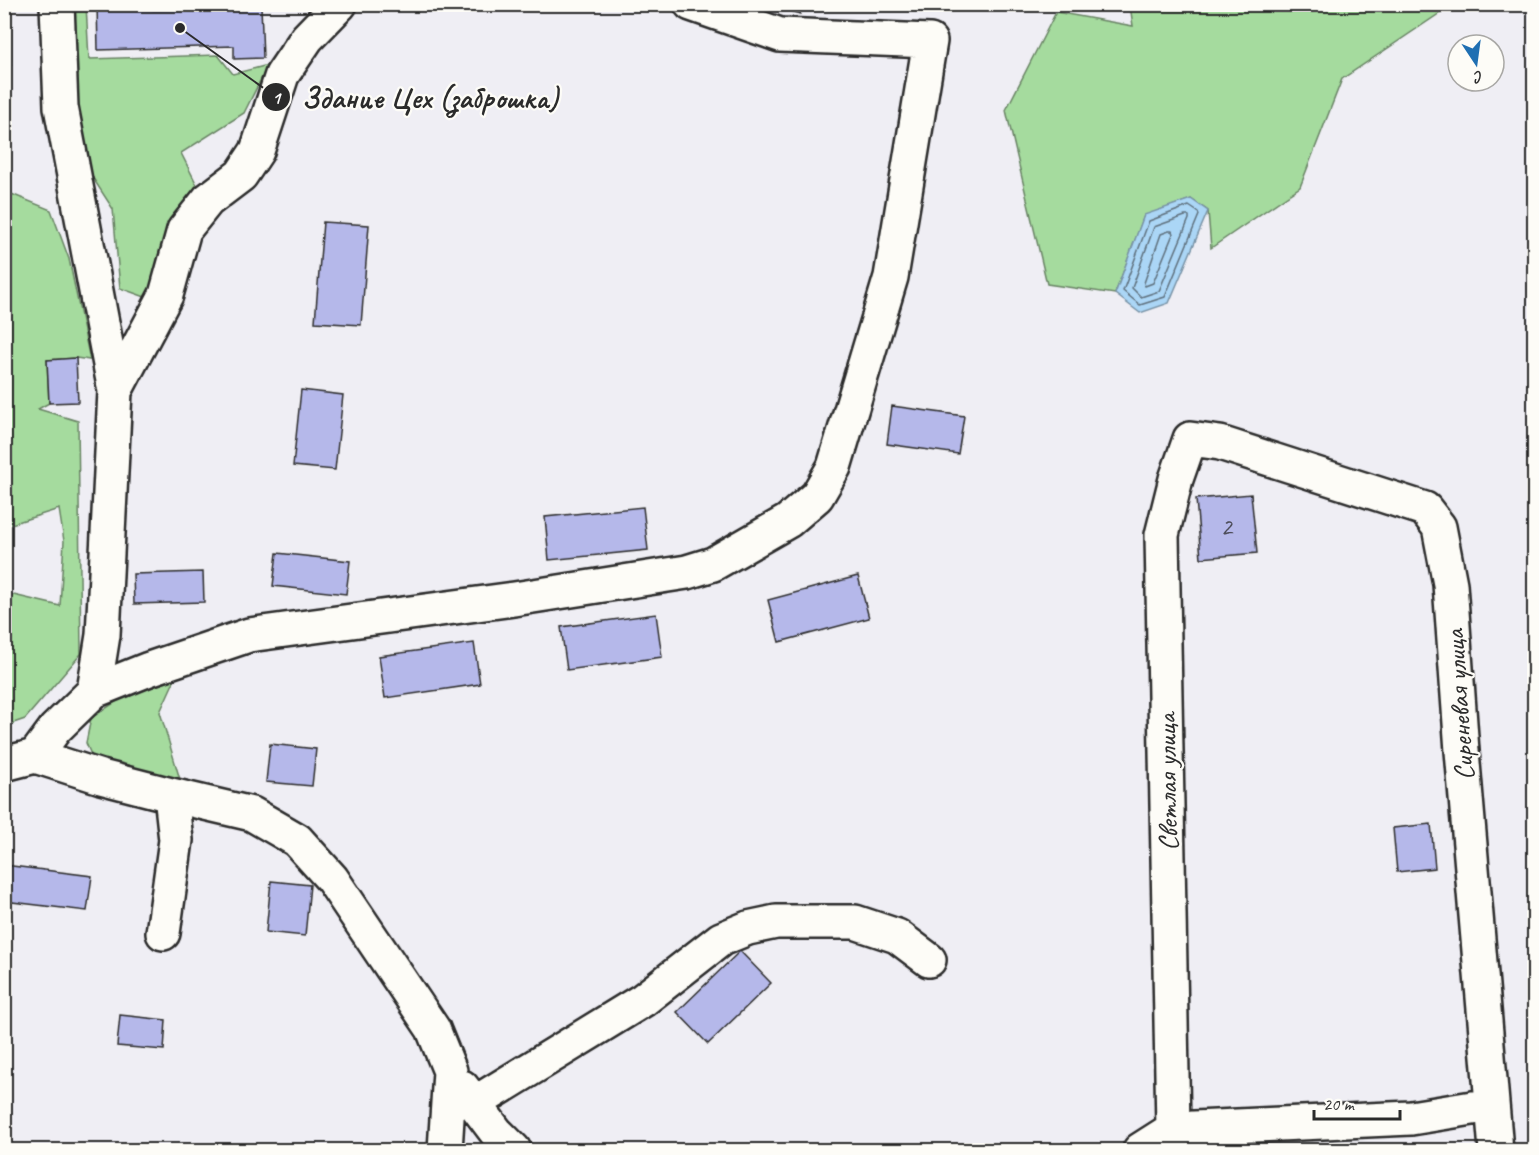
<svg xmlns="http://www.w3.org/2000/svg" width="1539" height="1155" viewBox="0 0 1539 1155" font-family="Caveat,sans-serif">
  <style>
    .green { fill: #a5db9e; stroke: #688364; stroke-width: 1.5 }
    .water { fill: #abd6f6; stroke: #7892a5; stroke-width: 1.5 }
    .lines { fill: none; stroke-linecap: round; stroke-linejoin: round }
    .shore { stroke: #5e6f7c; stroke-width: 1.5 }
    .building { fill: #b5b8ea; stroke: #2b2b2b; stroke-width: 1.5 }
    .minor-casing { stroke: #2b2b2b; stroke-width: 38 }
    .minor { stroke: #fdfcf7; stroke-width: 33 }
    .labels { text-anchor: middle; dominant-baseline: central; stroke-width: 4.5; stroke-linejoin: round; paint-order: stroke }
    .number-label { font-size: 26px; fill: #4e4e5b }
    .street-label { font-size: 28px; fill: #2b2b2b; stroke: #fdfcf7 }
    .leader { fill: none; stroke: #2b2b2b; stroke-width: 2 }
    .callout-dot { fill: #2b2b2b; stroke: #fdfcf7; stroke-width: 2 }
    .mark-label { font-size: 18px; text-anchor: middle; font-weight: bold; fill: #fff }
    .callout-label { font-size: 30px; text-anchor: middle; font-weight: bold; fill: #2b2b2b; stroke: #fdfcf7; stroke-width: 4.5; stroke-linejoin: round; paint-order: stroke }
  </style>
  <rect width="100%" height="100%" fill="#efeef4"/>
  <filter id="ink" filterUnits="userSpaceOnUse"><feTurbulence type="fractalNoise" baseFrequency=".0167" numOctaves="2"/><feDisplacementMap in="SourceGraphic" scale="12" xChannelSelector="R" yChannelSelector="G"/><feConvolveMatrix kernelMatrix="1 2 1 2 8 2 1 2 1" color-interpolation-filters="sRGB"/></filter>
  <g filter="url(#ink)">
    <path class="green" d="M70 5H86L89 59 218 55 233 74 268 65 244 113 181 153 198 187 172 217 161 273 148 298 120 288 113 209 87 169 74 88Z
      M1130 5H1452L1342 79 1300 187 1211 248 1208 211 1191 199 1144 216 1115 294 1047 284 1006 110 1056 12 1133 26Z
      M4 191 51 210 69 259 90 360 76 358 47 360 49 403 38 409 78 421 81 654 25 719 5 726V593L60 606 64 541 59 509 5 526Z
      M175 679 160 712 181 783 95 764 86 743 91 718 123 697Z"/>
    <path class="water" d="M1191 199 1208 211 1169 303 1140 313 1115 294 1144 215Z"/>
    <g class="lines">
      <path class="shore" d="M1189 206 1198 212 1199 215 1165 297 1140 305 1123 291 1149 221Z
        M1185 216H1189V219L1159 291 1141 297 1132 288 1154 227Z
        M1169 231H1172L1173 234 1153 283 1145 286 1144 283 1161 234Z"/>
    </g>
    <path class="building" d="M97 4H152L153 10 261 6 263 58 234 59V46L98 50Z
      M767 4H803L800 14Z
      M10 11 11 65H4V12Z
      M323 222 369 225 361 325 315 322Z
      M76 358 78 402 49 403 47 360Z
      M301 390 343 395 335 470 293 466Z
      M892 406 964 416 958 454 887 444Z
      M1251 494 1257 553 1201 558 1196 499Z
      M643 507 648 550 549 560 545 517Z
      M277 553 350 561 346 594 273 586Z
      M203 572 204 602 134 604 133 574Z
      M858 576 869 618 779 642 768 600Z
      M656 614 662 657 567 670 561 627Z
      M474 643 480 684 385 698 379 656Z
      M270 744 316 749 312 786 266 782Z
      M1431 824 1435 868 1397 872 1393 828Z
      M4 865 92 876 87 911 4 901Z
      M271 881 310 885 305 936 266 932Z
      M740 951 771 983 708 1044 677 1012Z
      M120 1015 166 1020 164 1050 117 1046Z"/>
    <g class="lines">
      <defs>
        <path id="minor" d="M57 4 61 107 115 391 103 635 94 691
          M115 391 166 295 184 230 208 200 241 175 257 151 282 75 307 38 340 4
          M35 756 55 729 94 691 149 669 249 635 514 599 687 572 713 564 788 521 817 496 834 467 891 277 930 41 780 35 691 4
          M4 764 35 756 101 777 171 795 252 814 297 840 332 879 433 1029 450 1071 445 1150
          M163 933 176 840 171 795
          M462 1087 496 1132 514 1150
          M475 1103 643 1000 721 939 748 928 776 922H855L897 936 929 960
          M1140 1150 1173 1129 1411 1118 1491 1105
          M1176 1150 1173 1129 1162 535 1176 479 1190 439 1220 443 1425 509 1439 527 1450 584 1462 751 1496 1150"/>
      </defs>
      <use href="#minor" class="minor-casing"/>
      <use href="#minor" class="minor"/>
    </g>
  </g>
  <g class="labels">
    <g class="number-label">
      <text x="1226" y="526">2</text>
    </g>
    <g class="street-label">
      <text transform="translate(1459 705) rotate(-94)">Сиреневая улица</text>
      <text transform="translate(1167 782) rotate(-91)">Светлая улица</text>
    </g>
  </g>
  <path class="leader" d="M180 28L276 97"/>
  <g class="callout-dot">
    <circle cx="180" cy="28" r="6"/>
    <circle cx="276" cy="97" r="15"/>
  </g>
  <g class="mark-label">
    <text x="276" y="104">1</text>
  </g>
  <g class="callout-label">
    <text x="430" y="108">Здание Цех (заброшка)</text>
  </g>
  <rect width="1539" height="1155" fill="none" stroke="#fdfcf7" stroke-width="24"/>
  <rect x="12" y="12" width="1515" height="1131" fill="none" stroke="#2b2b2b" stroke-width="2" filter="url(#ink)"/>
  <g transform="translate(1476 63) rotate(167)"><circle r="28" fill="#fdfcf7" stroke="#a9a8a5" stroke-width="1.5"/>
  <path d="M0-4.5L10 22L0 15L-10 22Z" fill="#1f6fb2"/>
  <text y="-9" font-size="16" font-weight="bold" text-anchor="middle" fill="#2b2b2b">С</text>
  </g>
  <path d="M1314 1110v9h86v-9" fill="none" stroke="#2b2b2b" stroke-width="3"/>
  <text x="1323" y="1110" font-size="18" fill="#2b2b2b" stroke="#fdfcf7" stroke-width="4.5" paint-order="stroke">20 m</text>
</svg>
